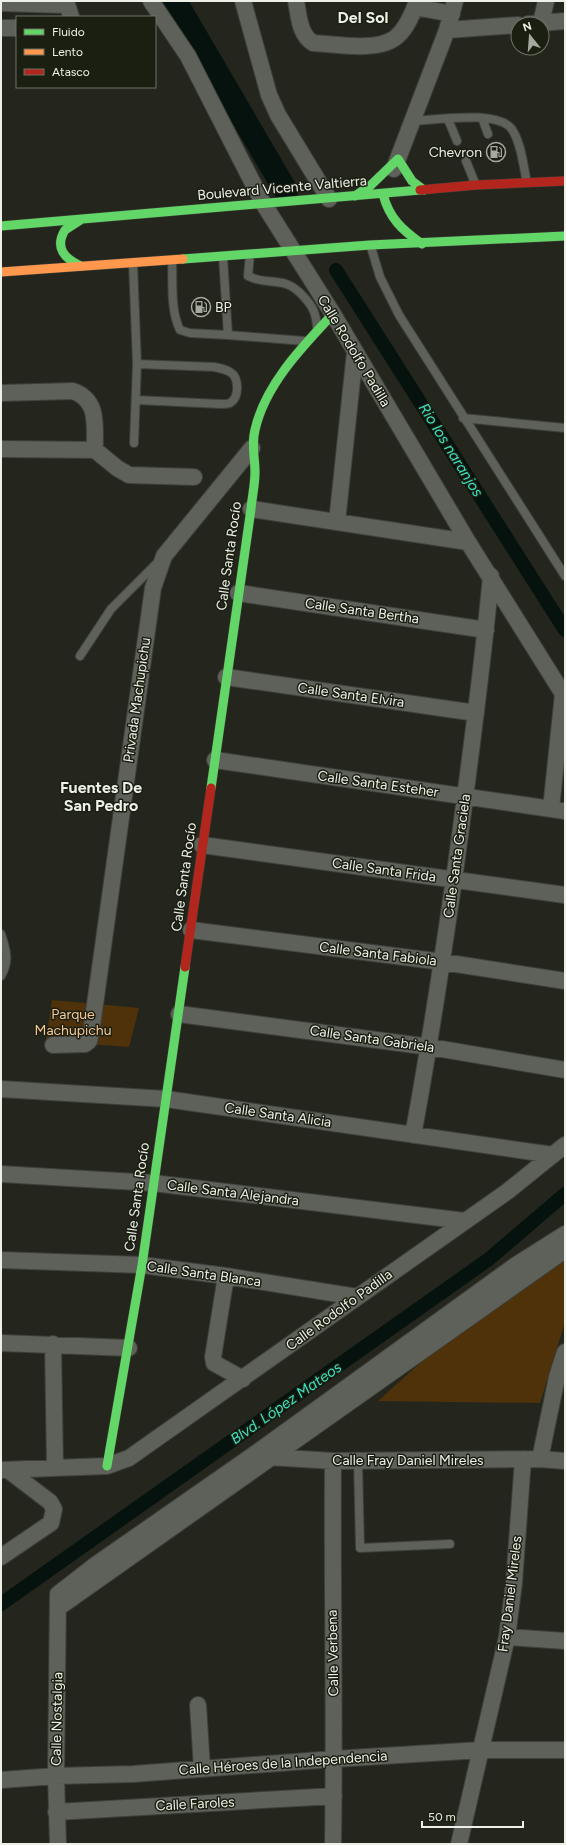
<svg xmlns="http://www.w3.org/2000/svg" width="566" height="1845" viewBox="0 0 566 1845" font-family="Figtree,sans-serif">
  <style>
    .green { fill: #4f320a }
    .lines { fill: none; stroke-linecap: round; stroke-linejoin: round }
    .canal { stroke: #06120e; stroke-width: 14 }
    .river { stroke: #06120e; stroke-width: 24 }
    .lane-casing { stroke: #3e4039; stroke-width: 10 }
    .street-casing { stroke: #3e4039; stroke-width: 18 }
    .fast-casing { stroke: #3e4039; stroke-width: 10 }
    .slow-casing { stroke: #3e4039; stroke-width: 10 }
    .jam-casing { stroke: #3e4039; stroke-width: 10 }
    .lane { stroke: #5e605a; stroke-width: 8 }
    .street { stroke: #5e605a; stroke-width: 16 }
    .fast { stroke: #63d668; stroke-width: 9 }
    .slow { stroke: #ff974d; stroke-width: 9 }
    .jam { stroke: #b3261e; stroke-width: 9 }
    .labels { text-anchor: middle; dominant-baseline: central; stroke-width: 3; stroke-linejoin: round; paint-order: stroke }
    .poi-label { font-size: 14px; fill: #edf0e7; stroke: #1b1f12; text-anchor: end }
    .street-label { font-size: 14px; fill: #edf0e7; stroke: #1b1f12 }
    .park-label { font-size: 14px; fill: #f7c796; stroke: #1b1f12 }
    .water-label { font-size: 15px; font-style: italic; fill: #3be1c2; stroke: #1b1f12 }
    .quarter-label { font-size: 16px; font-weight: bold; fill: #edf0e7; stroke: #1b1f12 }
  </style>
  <rect width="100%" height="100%" fill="#24261e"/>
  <path class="green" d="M52 1000 139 1008 129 1047 46 1041Z
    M565 1257V1322L540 1403 378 1401 471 1317Z"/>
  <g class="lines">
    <path class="canal" d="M336 270 565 630
      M1 1604 489 1259 565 1194"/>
    <path class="river" d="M175 1 286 191"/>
    <defs>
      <path id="lane" d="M482 118 488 134
        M448 119 457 141
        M413 121C436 120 501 109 513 131 522 146 523 166 527 182
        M466 161 475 183
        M371 247 380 277 399 315 565 576
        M250 254 248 276C270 287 284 274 304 297 313 307 316 313 317 327
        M172 260C173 282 170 310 180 330L190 333 228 335 223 257
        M133 263 137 364 134 443
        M228 335 305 341
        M136 400 221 404C223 404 228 404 230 403 240 397 239 377 230 372 225 369 220 368 214 367L137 364
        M463 418 565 428
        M80 656 111 609 158 562
        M1 934C6 949 10 961 1 976
        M358 1461 360 1548 450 1544"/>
      <path id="street" d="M151 1 188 56 263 203 333 314 468 542 565 697
        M243 1 269 95 278 115 329 199
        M296 1C299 16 299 34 313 43 335 44 377 52 395 38 405 31 413 13 417 1
        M1 3 65 5 68 7 71 17
        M415 7 452 14
        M541 23 546 1
        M528 24 565 21
        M1 28H17
        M447 30 518 25
        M394 169 447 30 455 1
        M1 393 73 391C100 401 94 426 95 450
        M1 449 95 450 117 468 129 475 194 477
        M251 509 468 542
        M337 522 355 352
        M238 593 486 630
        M226 677 476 713
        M215 760 565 811
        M551 809 563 694
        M202 845 565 895
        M191 930 443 962 565 981
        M179 1014 430 1047 565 1070
        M53 1045 85 1044 89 1041 91 1033 153 588 164 556 252 448
        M1 1089 166 1099 553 1155
        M413 1135C430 1045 443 956 456 865 469 769 482 673 491 576
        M1 1174 153 1183 465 1221
        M1 1260 142 1265 226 1276 357 1297
        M226 1276 213 1357 214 1363 243 1379
        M1 1343 129 1348
        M53 1344 55 1468
        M269 1457 333 1461 540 1459 565 1461
        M540 1459 557 1377 565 1352
        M1 1470 107 1466 129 1458 508 1191 565 1145
        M1 1557 51 1523 54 1509 50 1502 8 1470
        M58 1608 565 1250
        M507 1637 565 1641
        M198 1705 202 1769
        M1 1780 56 1776 133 1774 334 1759 481 1750H565
        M56 1812 334 1796
        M58 1844 56 1776 58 1594 94 1566 252 1456 516 1265 565 1234
        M333 1844C335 1716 332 1589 333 1461
        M459 1844 507 1637 514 1583 523 1459"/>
      <path id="fast" d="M383 194C389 218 402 230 422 244
        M355 196 371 185 398 159 412 181 424 190
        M1 226 420 190
        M183 259 370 245 565 236
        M81 266C65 259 54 248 65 230L82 219
        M211 788 251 509C252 497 255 485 255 472 255 457 251 445 255 430 265 385 302 347 333 314
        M107 1466 142 1265 185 967"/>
      <path id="slow" d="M1 272 183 259"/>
      <path id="jam" d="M420 190 476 185 565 181
        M185 967 211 788"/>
    </defs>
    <use href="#lane" class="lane-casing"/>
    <use href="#street" class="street-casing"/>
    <use href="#fast" class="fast-casing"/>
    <use href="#slow" class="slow-casing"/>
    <use href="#jam" class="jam-casing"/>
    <use href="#lane" class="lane"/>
    <use href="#street" class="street"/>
    <use href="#fast" class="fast"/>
    <use href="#slow" class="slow"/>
    <use href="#jam" class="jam"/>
  </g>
  <defs>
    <symbol id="fuel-ring" viewBox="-11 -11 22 22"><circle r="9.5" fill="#1b1f12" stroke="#a7a9a1" stroke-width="1.5"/><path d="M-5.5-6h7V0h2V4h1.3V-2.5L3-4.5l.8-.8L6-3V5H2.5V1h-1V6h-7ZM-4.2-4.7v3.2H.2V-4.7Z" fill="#a7a9a1"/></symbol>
  </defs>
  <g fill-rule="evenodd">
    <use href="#fuel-ring" x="485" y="141" width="22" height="22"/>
    <use href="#fuel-ring" x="190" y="296" width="22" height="22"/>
  </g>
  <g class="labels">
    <g class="poi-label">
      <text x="482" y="152">Chevron</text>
      <text x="215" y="307" text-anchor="start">BP</text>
    </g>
    <g class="street-label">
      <text transform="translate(282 188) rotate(-5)">Boulevard Vicente Valtierra</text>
      <text transform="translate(354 351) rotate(59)">Calle Rodolfo Padilla</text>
      <text transform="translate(229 556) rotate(-82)">Calle Santa Rocío</text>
      <text transform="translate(362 611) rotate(8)">Calle Santa Bertha</text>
      <text transform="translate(351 695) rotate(8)">Calle Santa Elvira</text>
      <text transform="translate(137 700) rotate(-82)">Privada Machupichu</text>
      <text transform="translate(378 784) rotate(8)">Calle Santa Esteher</text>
      <text transform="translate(457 856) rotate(-82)">Calle Santa Graciela</text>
      <text transform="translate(384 870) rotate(8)">Calle Santa Frida</text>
      <text transform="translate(184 877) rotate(-82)">Calle Santa Rocío</text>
      <text transform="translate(378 954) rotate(7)">Calle Santa Fabiola</text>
      <text transform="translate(372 1039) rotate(8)">Calle Santa Gabriela</text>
      <text transform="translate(278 1115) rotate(8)">Calle Santa Alicia</text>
      <text transform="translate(233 1193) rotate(7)">Calle Santa Alejandra</text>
      <text transform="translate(137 1197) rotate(-82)">Calle Santa Rocío</text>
      <text transform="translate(204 1274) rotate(8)">Calle Santa Blanca</text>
      <text transform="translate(339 1310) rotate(-36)">Calle Rodolfo Padilla</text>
      <text x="408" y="1460">Calle Fray Daniel Mireles</text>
      <text transform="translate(510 1594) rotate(-83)">Fray Daniel Mireles</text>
      <text transform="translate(333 1653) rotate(-91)">Calle Verbena</text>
      <text transform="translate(57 1719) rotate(-89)">Calle Nostalgia</text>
      <text transform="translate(283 1763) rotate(-4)">Calle Héroes de la Independencia</text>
      <text transform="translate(195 1804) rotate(-3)">Calle Faroles</text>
    </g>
    <g class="park-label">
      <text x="73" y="1014">Parque<tspan x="73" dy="16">Machupichu</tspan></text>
    </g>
    <g class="water-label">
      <text transform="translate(451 450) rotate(58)">Rio los naranjos</text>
      <text transform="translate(286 1403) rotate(-35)">Blvd. López Mateos</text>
    </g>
    <g class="quarter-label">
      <text x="363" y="17">Del Sol</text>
      <text x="101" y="787">Fuentes De<tspan x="101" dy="18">San Pedro</tspan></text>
    </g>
  </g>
  <rect width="566" height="1845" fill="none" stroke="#edf0e7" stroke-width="4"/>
  <rect x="16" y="16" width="140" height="72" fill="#1b1f12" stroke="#6f7367"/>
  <rect x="24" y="29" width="20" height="6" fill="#63d668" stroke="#6f7367"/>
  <text x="52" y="36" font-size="12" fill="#edf0e7">Fluido</text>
  <rect x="24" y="49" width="20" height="6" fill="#ff974d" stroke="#6f7367"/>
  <text x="52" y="56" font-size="12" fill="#edf0e7">Lento</text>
  <rect x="24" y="69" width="20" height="6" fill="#b3261e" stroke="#6f7367"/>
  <text x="52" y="76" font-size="12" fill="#edf0e7">Atasco</text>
  <g transform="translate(530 36) rotate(343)"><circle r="19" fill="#1b1f12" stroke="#6f7367"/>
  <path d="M0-3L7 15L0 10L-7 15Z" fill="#a7a9a1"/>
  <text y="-6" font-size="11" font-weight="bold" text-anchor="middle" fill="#edf0e7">N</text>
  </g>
  <path d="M422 1821v6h101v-6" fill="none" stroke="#edf0e7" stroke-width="2"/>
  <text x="428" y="1821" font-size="12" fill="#edf0e7" stroke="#1b1f12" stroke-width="3" paint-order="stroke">50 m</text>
</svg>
